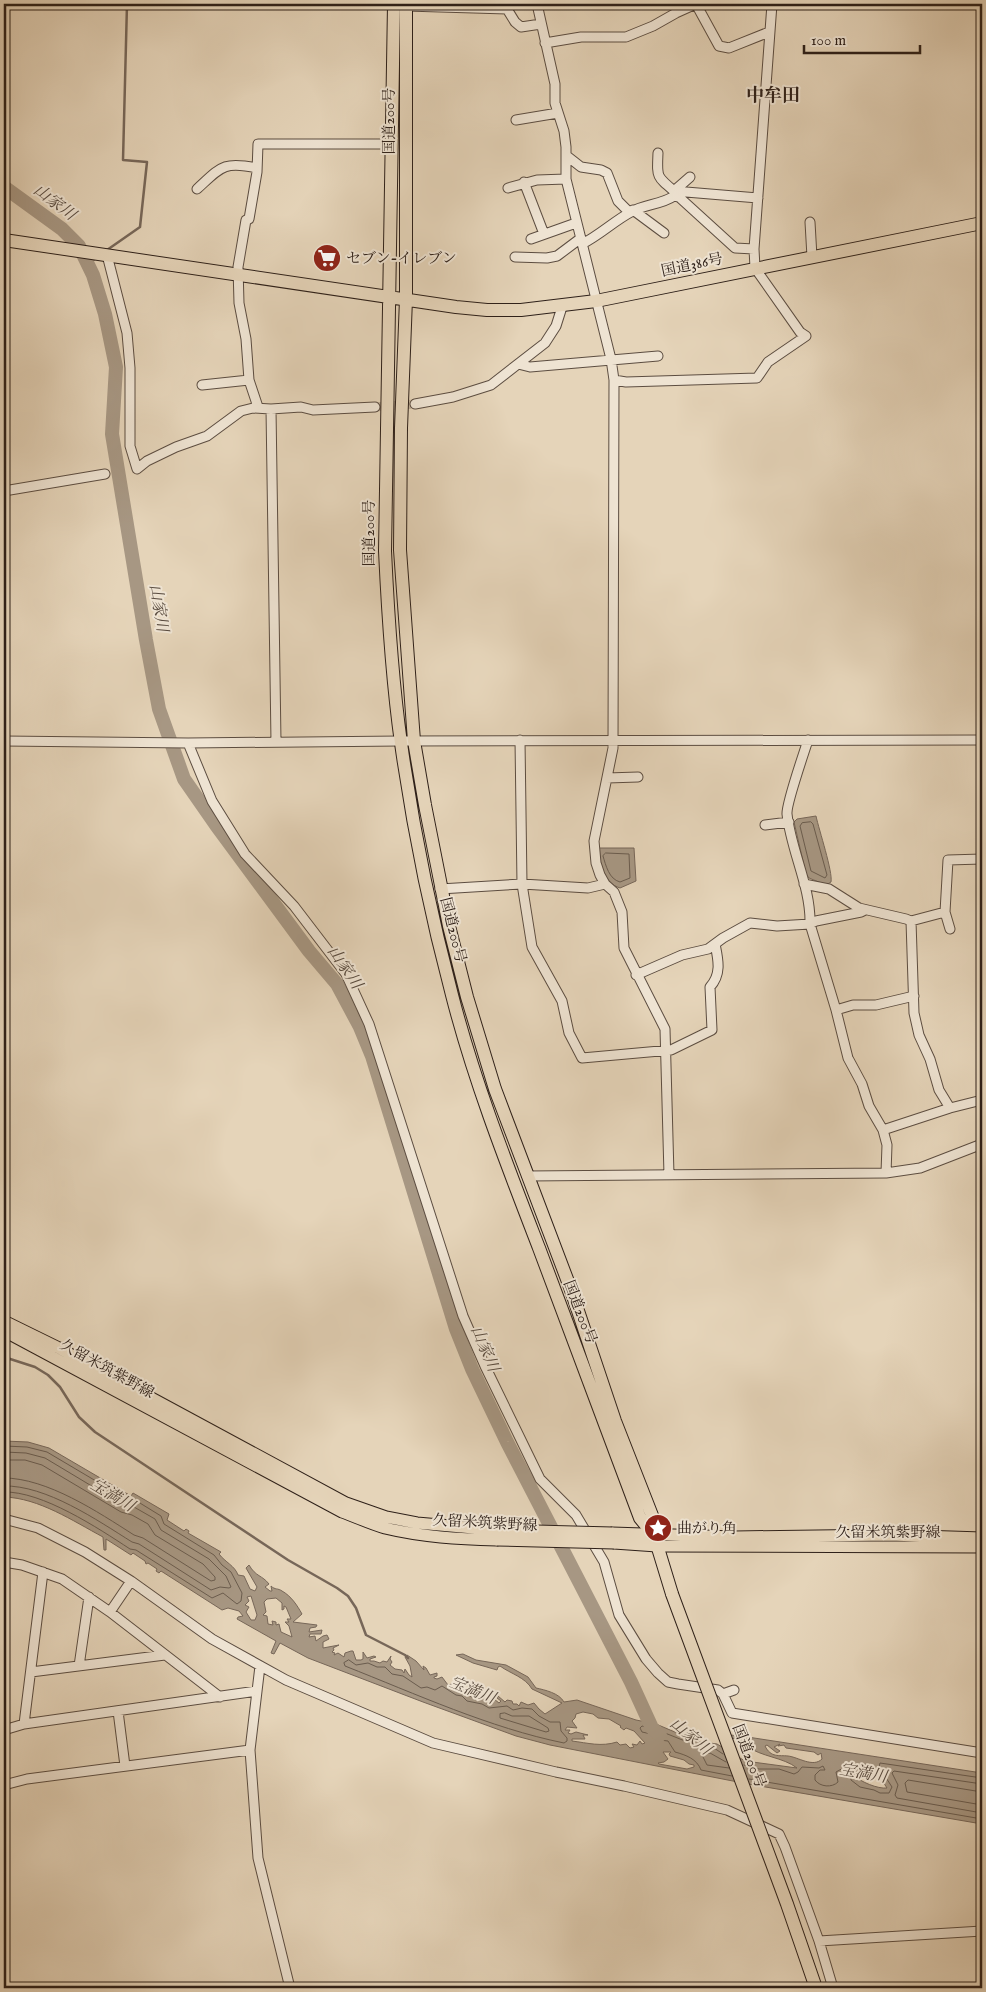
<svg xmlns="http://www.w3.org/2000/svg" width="986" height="1992" viewBox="0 0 986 1992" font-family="'IM FELL English','Noto Serif JP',serif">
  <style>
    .water { fill: #a79783; stroke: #776759; fill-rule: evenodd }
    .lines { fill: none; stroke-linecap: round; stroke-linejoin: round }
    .shore { stroke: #6a5c4e; stroke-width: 1 }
    .stream { stroke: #776759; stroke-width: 2.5 }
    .river { stroke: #a79783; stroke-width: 14 }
    .minor-tunnel { stroke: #c0b099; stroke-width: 9; stroke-dasharray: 9 4.5; stroke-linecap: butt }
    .minor-casing { stroke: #5c4d41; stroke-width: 11 }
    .major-casing { stroke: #2e2019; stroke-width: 13 }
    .highway-casing { stroke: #2e2019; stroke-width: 14 }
    .minor { stroke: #eee3d2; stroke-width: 9 }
    .major { stroke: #e5d4b9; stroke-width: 11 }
    .highway { stroke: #e5d4b9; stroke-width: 12 }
    .major-bridge-casing { stroke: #2e2019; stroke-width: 13; stroke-linecap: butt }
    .highway-bridge-casing { stroke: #2e2019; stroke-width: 14; stroke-linecap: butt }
    .major-bridge { stroke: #e5d4b9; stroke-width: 11 }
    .highway-bridge { stroke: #e5d4b9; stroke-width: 12 }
    .labels { text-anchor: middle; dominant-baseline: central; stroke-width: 4; stroke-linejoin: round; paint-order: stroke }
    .street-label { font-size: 15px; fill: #2e2019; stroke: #eee3d2 }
    .poi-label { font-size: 15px; fill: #2e2019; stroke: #eee3d2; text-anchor: start }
    .water-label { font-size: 16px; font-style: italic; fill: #584a3e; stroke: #eee3d2 }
    .quarter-label { font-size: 18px; font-weight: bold; fill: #2e2019; stroke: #eee3d2 }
  </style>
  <rect width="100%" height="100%" fill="#e5d4b9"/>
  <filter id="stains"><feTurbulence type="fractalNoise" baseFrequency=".004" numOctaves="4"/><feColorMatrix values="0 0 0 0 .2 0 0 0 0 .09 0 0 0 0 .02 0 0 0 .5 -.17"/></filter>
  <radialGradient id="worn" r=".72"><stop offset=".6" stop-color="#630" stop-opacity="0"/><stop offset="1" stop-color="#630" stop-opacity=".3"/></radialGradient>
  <path class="water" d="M816 816C819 830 833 872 831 882L826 885 809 878 806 874 794 822 797 819Z
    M598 848H634L636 881 620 888C604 883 599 864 598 848Z
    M4 1441 28 1442 49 1448 131 1496 133 1493 169 1514 167 1520 184 1531 186 1529 189 1531 188 1533 221 1552 219 1554C225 1562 235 1566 238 1575L244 1576 250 1589 255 1591 257 1587 246 1568 249 1565C256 1577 262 1575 269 1584L265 1587 270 1591H272L271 1586C275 1590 278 1588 282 1591 291 1596 297 1605 302 1614L293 1622 317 1625 316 1627 310 1628 309 1632 322 1630 321 1634H310L309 1637 315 1636 316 1641 323 1636 327 1635 329 1639 323 1642V1648L339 1645 333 1648 334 1650 332 1652 335 1653 334 1655 338 1653 344 1657 345 1653 351 1651H353L356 1660H361L363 1659V1652L367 1658 374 1656 376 1657 370 1659V1661H374L380 1663 383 1661 387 1662 391 1656 390 1659 392 1662 390 1665 395 1669 402 1670 404 1673 405 1669 409 1675 412 1677 410 1666 405 1657 407 1655 416 1661 424 1670 423 1666 426 1668 430 1675 437 1673V1676L434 1677V1678L437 1679 442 1677 448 1685 452 1684 458 1690 463 1689 471 1697 475 1696 479 1699 482 1695 491 1704 492 1702 489 1695 499 1703 501 1701 497 1698 498 1696 505 1702 507 1700 512 1701 513 1704H517L519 1706 521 1702 528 1705 534 1703 539 1709 545 1714 562 1703 532 1689C525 1677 511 1674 500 1666L498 1667 497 1670 473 1663 456 1655 463 1654 476 1660 506 1665 528 1677 536 1688C545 1690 559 1693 564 1702L577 1700 636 1720 656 1724 696 1741 717 1744 745 1761 797 1768C783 1757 761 1757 747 1746 741 1741 740 1737 731 1739L730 1735 741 1736 982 1773V1824L748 1784 550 1745 516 1736 423 1702 308 1658 280 1643 274 1654 271 1653 276 1641 237 1619 238 1617 243 1616 239 1611 228 1608 222 1610 161 1571 159 1573 156 1571 157 1569 148 1563 146 1564 145 1561 133 1553 131 1555 106 1539V1550H104L103 1537C73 1521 39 1498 4 1497ZM251 1596 257 1615 255 1620H251L246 1612 249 1607 245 1605 249 1601 247 1597ZM276 1598 282 1603V1610L284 1609V1606L286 1607 291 1619H287L289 1622H285L289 1626 292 1637 281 1632 279 1624 276 1625V1622L272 1621 273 1625 268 1624 267 1616 263 1615 266 1612 264 1602 267 1599ZM583 1712 593 1714 598 1718 609 1719 621 1726 620 1727 624 1730 626 1728 634 1731 645 1743 642 1744 640 1741 637 1745 632 1744 634 1747 630 1748 626 1744 620 1745 617 1742C601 1747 588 1743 572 1741V1739H585L583 1735H588L576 1732 571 1734 568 1733 570 1730H565L567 1727 577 1728 572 1721 575 1718 576 1714ZM780 1744 778 1746 784 1745 786 1748 814 1752 818 1755 821 1753 822 1759C813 1768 798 1757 788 1756 779 1755 771 1758 765 1746L767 1745 777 1753 780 1751 774 1747ZM663 1752H671L669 1754 670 1756 684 1760 689 1764 694 1765V1767L687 1769 659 1764 658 1763 664 1762 668 1759ZM861 1764 872 1765 887 1788C878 1789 860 1782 854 1775Z"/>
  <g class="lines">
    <path class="shore" d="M811 822 813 824 827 875 825 878 811 871 800 826 802 823Z
      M606 853 629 854 630 878 620 882C609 879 606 866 603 856Z
      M4 1446 27 1447 47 1452 128 1500H135L161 1516 164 1524 214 1555 222 1565 231 1572 242 1593 241 1601 237 1604 223 1593 212 1598 136 1550 130 1549C98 1528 42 1491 4 1492
      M4 1452 26 1453 45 1458 125 1506 134 1507 155 1519 161 1530 209 1559 226 1576 231 1587 229 1588 220 1587 211 1590 139 1544 132 1542C97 1520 46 1485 4 1486
      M4 1460H25L42 1465 121 1512 132 1515 148 1524 155 1535 203 1564 215 1577V1580L211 1581 143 1538 134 1535C98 1512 47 1478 4 1478
      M349 1660 356 1665 368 1663 377 1667H385L392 1674 403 1676 421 1688 427 1687 435 1690 442 1686 456 1695 462 1696 467 1701 482 1704 489 1708 507 1706 513 1710 522 1708 532 1709 539 1716 550 1722H560L561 1731 567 1738V1741L564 1743C490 1728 416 1694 345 1666L344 1663Z
      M505 1713 512 1716H529L548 1728 549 1731 546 1732 500 1718V1714Z
      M723 1754 714 1748 695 1745 655 1729 642 1726 640 1728 642 1732 651 1734 660 1740 668 1741 675 1752C686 1755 697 1759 701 1770L732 1776
      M726 1762 710 1753 702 1755 707 1765 729 1768
      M744 1765 759 1769H779L794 1774 798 1772 802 1767 819 1768 823 1766 825 1770H820L815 1775V1780C820 1787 832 1788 838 1782L836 1772 845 1767 850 1771 851 1780 860 1787 874 1790 880 1793H889L892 1787 879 1767 880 1763 982 1778
      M749 1779 982 1819
      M982 1784 894 1771 892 1773 898 1785 895 1795 897 1798 982 1813
      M982 1792 908 1780 905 1783 907 1792 982 1805"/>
    <path class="stream" d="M107 250 140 227 147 162 123 160 127 4
      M88 263 95 259
      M4 1357 35 1367 48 1375 60 1387 79 1417 95 1432 288 1560 337 1588 348 1596 356 1608 366 1635 405 1655 408 1658"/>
    <path class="river" d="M4 187 62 229 79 246 93 275 105 314 116 367 112 434 146 640 159 709 184 779 216 825 309 951 337 984 360 1027 372 1056 456 1329 472 1369 507 1442 631 1682 652 1728 660 1735"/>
    <path class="minor-tunnel" d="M375 407 415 404"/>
    <defs>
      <path id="minor" d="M537 4 555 84V103L564 131 566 147V179L611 359 614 380 613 748 594 841 596 863 600 875 605 884 614 892 622 912 624 948 665 1029 669 1175
        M696 4 719 46 729 48 769 32
        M406 6 507 9 515 22 521 27 541 24
        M545 43 581 37H626L653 26 676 13 696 4
        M516 120 558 113
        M658 153C657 177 656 176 674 191V196
        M567 156 581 167 601 170 607 173 618 201 629 212
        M524 182 544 234
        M508 188 537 180 566 179
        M197 189C221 167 223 161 257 168
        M674 191 758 198
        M674 191 690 177
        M633 210 664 233
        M810 222 812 257
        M531 239 576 223
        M582 244C600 235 614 221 631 212 644 204 661 205 674 196L679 197 735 248 754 249
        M107 255 127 333 130 368V446L137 469 147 461 176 447 207 436 241 411 253 408 271 409 301 407 313 410 375 407
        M515 257 547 258 557 256 581 238
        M518 364 530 367 658 356
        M614 380 626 382 757 378 768 362 806 336 800 332 755 268 754 249 772 4
        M202 385 249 380
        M415 404 453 397 491 385 545 343 556 326 562 307
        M258 407 249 380 246 339 239 303 238 267 246 220 249 219 257 172 258 144H392
        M271 409 276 741
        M4 491 105 474
        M520 740 522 884 532 947 562 1001 569 1033 582 1058 671 1050 712 1030 710 987C722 974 718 959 715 944
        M808 740C804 753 786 804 787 814 791 851 811 887 810 924L836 1010 848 1058 862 1084 869 1106 883 1130 887 1145 886 1173
        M4 741 188 743 400 741 982 740
        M188 743 212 801 245 854 294 906 346 974 369 1024 463 1316 485 1366 540 1479 576 1515 604 1562 619 1615 646 1659 658 1673 668 1682 678 1684 718 1690 723 1694 732 1713 982 1753
        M607 778 638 777
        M765 825 789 822
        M804 884 829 889 859 908 906 919 911 921 945 912 948 860 982 859
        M440 889 522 884 588 888 605 884
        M945 912 950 929
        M911 921 914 1013 919 1035 930 1059 939 1090 950 1108
        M636 975 682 955 708 949 723 938 750 923 777 926 810 924 816 921 861 912 865 910
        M836 1010 853 1005H876L914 996
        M883 1130 950 1108 982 1100
        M527 1176 886 1173 920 1168 982 1144
        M4 1519 38 1528 85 1552 131 1581 212 1639 286 1680 433 1743 556 1772 624 1786 727 1810 779 1834 785 1847 819 1941 833 1988
        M4 1562 22 1565 62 1579 110 1612 220 1697
        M110 1612 131 1581
        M79 1666 89 1597
        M260 1666 250 1750 258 1858 290 1988
        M31 1672 165 1655
        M723 1694 734 1690
        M118 1711 125 1766
        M24 1724 43 1572
        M4 1730 24 1724 257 1691
        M4 1785 27 1779 250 1750
        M819 1941 982 1931"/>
      <path id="major" d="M4 1321 57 1347 346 1503 386 1517 417 1523 496 1530
        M4 1331 342 1512C356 1517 371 1524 385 1528 422 1537 459 1539 497 1540
        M612 1533 735 1537 889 1535 982 1538
        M614 1543 657 1546 982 1547"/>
      <path id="highway" d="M394 4 385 551C388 615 392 679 401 743 413 828 430 912 452 995 474 1081 507 1165 539 1248 573 1338 606 1428 640 1518L654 1535
        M406 4V299L401 428 400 550 414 741 425 805 449 926 467 997 495 1089 570 1287 615 1421 653 1518 654 1535 672 1594
        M4 240 456 307 487 310H521L596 301 982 223"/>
    </defs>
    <use href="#minor" class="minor-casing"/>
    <use href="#major" class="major-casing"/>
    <use href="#highway" class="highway-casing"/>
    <use href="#minor" class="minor"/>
    <use href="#major" class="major"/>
    <use href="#highway" class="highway"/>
    <defs>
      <path id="major-bridge" d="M496 1530 612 1533
        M497 1540 614 1543"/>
      <path id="highway-bridge" d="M672 1594 787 1904 816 1988"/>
    </defs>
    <use href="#major-bridge" class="major-bridge-casing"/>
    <use href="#highway-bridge" class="highway-bridge-casing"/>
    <use href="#major-bridge" class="major-bridge"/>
    <use href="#highway-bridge" class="highway-bridge"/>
  </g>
  <defs>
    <symbol id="supermarket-disc" viewBox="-11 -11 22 22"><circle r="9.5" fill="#8f2418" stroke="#eee3d2"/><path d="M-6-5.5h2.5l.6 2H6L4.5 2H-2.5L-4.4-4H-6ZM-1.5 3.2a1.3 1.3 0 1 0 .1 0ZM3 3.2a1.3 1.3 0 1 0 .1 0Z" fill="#fff"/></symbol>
    <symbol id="sight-disc" viewBox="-11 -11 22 22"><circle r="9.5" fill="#8f2418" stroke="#eee3d2"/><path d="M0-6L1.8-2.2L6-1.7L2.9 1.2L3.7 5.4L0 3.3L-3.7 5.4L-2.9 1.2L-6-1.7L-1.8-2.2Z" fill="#fff"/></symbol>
  </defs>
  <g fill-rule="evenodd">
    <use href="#supermarket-disc" x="311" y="242" width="32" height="32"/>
    <use href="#sight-disc" x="642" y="1512" width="32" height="32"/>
  </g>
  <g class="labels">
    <g class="street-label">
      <text transform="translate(389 121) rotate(-90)">国道200号</text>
      <text transform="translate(692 265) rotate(-12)">国道386号</text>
      <text transform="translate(369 533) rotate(-90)">国道200号</text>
      <text transform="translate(453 930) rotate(76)">国道200号</text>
      <text transform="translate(580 1312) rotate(69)">国道200号</text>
      <text transform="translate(107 1369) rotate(29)">久留米筑紫野線</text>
      <text transform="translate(485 1523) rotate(3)">久留米筑紫野線</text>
      <text x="888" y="1532">久留米筑紫野線</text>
      <text transform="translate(749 1756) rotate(69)">国道200号</text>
    </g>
    <g class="poi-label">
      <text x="346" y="258">セブン-イレブン</text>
      <text x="677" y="1528">曲がり角</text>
    </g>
    <g class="water-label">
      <text transform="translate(54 203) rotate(37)">山家川</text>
      <text transform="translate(158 608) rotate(81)">山家川</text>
      <text transform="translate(344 968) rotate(56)">山家川</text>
      <text transform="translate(484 1349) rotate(67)">山家川</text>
      <text transform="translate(112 1496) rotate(31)">宝満川</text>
      <text transform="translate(472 1691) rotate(22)">宝満川</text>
      <text transform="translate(690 1737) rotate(40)">山家川</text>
      <text transform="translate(863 1774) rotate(10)">宝満川</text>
    </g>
    <g class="quarter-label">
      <text x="773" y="96">中牟田</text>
    </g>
  </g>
  <rect width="986" height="1992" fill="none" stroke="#e5d4b9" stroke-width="20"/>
  <rect x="5" y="5" width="976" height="1982" fill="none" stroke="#2e2019" stroke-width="2.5"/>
  <rect x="10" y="10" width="966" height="1972" fill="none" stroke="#2e2019"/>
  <path d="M804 45v8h116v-8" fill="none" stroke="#2e2019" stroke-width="2.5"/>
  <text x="811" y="45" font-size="15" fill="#2e2019" stroke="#eee3d2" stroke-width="4" paint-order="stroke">100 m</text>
  <rect width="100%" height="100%" filter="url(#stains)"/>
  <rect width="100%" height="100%" fill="url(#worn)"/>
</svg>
